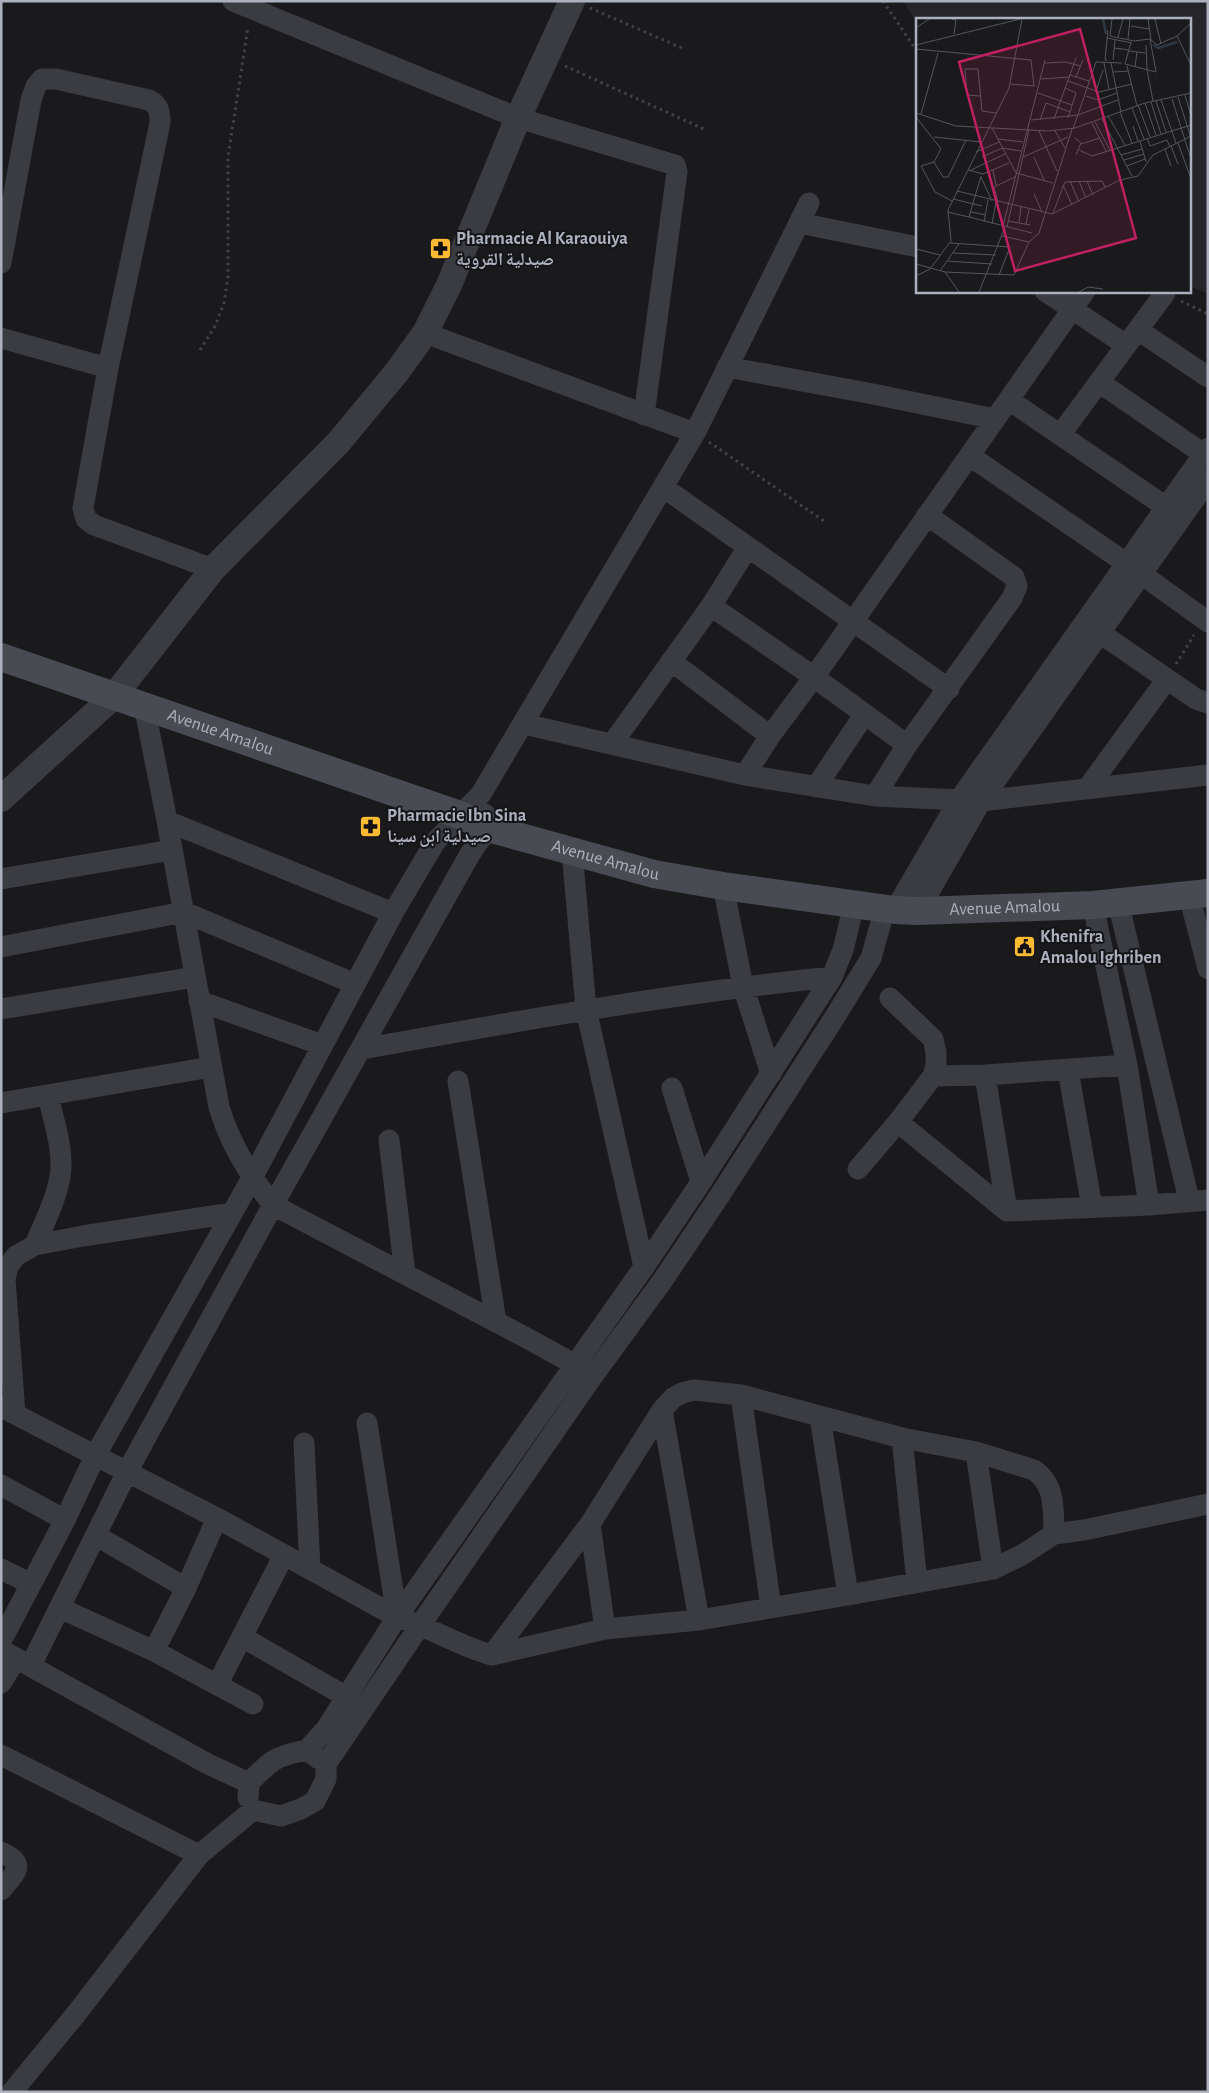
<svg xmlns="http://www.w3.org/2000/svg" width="1209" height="2093" viewBox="0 0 1209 2093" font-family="'Alegreya Sans','Noto Naskh Arabic',sans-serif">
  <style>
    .built { fill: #26262a }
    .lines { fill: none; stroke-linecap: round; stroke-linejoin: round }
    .path { stroke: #414349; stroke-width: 3; stroke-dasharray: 2.5 4; stroke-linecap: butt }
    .minor { stroke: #3b3c42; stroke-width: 21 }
    .tertiary { stroke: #3b3c42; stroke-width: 26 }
    .secondary { stroke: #494b52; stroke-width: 28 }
    .labels { text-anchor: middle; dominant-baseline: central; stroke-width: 4; stroke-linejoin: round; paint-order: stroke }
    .poi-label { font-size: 18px; font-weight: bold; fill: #acb1bd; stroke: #151518; text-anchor: start }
    .street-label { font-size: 18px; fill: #acb1bd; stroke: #151518 }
    .inset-river { fill: none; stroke: #2f3942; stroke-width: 2.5 }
    .inset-road { fill: none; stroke: #54565d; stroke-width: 1 }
    .view { fill: #c12060; fill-opacity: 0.15; stroke: #c12060; stroke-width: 2.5 }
    .inset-edge { fill: none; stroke: #acb1bd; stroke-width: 2.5 }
  </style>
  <rect width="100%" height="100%" fill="#1a1a1d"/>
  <path class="built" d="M903 1H1208V294L1190 286V19H918V25Z"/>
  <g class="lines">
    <path class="path" d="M883 1 918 53
      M590 8 682 48
      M565 66 706 130
      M1181 301 1208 314
      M200 350 215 326 224 303 228 277V157L248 27
      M709 442 824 521
      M1176 664 1194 635"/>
    <path class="minor" d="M233 1 518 118 675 165 677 172 644 415
      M799 223 918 247
      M1 263 31 100 36 86 42 79H56L149 100C159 105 160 112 160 123L108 368 83 508 86 519 94 525 213 569
      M1045 291 1126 345
      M1138 330 1208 377
      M425 333 695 433
      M1 338 108 368
      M727 367 873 394 995 419
      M1099 382 1208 457
      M1009 400 1166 507
      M1060 435 1165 293
      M970 456 1126 563 1208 622
      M663 487 949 689
      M711 606 814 677 907 745
      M1100 633 1196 699 1208 703
      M671 661 770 736
      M144 705 167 821 219 1107C230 1144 249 1175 273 1205L523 1336 574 1364
      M524 724 745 775 875 796 981 801 1208 775
      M612 744 711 606 748 547
      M745 775 770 736 814 677 1085 291
      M816 787 864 715
      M1087 789 1167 679
      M875 796 907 745 1012 598 1017 586 1014 577 927 515
      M167 821 393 913
      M572 851 586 1009 644 1267
      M1 879 172 850
      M723 886 743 986 771 1074
      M1189 895 1208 969
      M1118 902 1189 1200
      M1093 905 1127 1065 1149 1205
      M895 910 959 800 1208 448
      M918 911 981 801 1208 480
      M1 947 184 912 355 984
      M199 1001 322 1045
      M1 1009 195 977
      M362 1049C518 1021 674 993 832 977
      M1068 1070 1092 1207
      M985 1075 1007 1211
      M933 1076 985 1075 1127 1065
      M458 1081 496 1322
      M672 1088 701 1182
      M1 1103 211 1067
      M898 1122 1007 1211 1149 1205 1208 1200
      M389 1140 405 1274
      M858 1169 898 1122 933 1076 936 1066V1052L933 1039 890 998
      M35 1245C44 1223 60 1192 61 1168 62 1144 53 1119 48 1095
      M741 1395 771 1608
      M1 1407 217 1518 397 1617C430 1627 458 1646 492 1655L605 1629 699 1620 848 1595 993 1569 1022 1555 1054 1534 1084 1530 1208 1504
      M662 1410 699 1620
      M15 1414 5 1279 8 1266 16 1256 35 1245 83 1236 232 1213
      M820 1417 848 1595
      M367 1423 397 1617
      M902 1438 917 1582
      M304 1443 310 1569
      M976 1452 993 1569
      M1 1485 65 1520
      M590 1524 605 1629
      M97 1536 186 1588
      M1 1569 31 1584
      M60 1608 154 1651 253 1704
      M242 1637 345 1696
      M1 1641 65 1520 95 1456 252 1178 393 913 435 842 481 794 695 433 809 203
      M1 1650 208 1764 249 1783
      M154 1651 186 1588 217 1518
      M492 1655 590 1524 662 1410 673 1398 682 1393 694 1390 741 1395 902 1438 976 1452 1034 1470C1056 1485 1053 1509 1054 1534
      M31 1665 127 1472 273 1205 470 854 488 828 485 814
      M1 1683 16 1659
      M217 1685 284 1555
      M307 1750 326 1729 397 1617 644 1267 701 1182 832 977 843 950 854 904
      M1 1755 199 1855
      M248 1798 249 1783C271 1760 275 1756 307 1750L319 1759
      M253 1810 281 1816 301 1809 315 1801 326 1779V1764L421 1624 592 1377 663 1280 720 1195 838 1012 871 958 885 908
      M1 1852C28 1864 15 1873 1 1890
      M12 2092 76 2014 199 1855 253 1810"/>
    <path class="tertiary" d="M1 799 114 696 213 569 338 443 396 373 425 333 449 285 518 118 572 1"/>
    <path class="secondary" id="s1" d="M1 657 460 815 488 828 654 874 723 886 895 910 918 911 1093 905 1208 893"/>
  </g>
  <defs>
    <symbol id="pharmacy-square" viewBox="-11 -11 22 22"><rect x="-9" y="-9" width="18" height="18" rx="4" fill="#fcbb33" stroke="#151518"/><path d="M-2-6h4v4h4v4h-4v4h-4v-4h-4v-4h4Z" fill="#111"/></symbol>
    <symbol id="civic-square" viewBox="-11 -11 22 22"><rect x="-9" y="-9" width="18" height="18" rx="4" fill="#fcbb33" stroke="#151518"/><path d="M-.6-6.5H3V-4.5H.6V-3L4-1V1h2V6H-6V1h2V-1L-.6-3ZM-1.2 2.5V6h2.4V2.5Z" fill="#111"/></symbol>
  </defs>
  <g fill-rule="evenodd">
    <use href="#pharmacy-square" x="428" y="236" width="25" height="25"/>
    <use href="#pharmacy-square" x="358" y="814" width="25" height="25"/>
    <use href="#civic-square" x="1012" y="934" width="25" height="25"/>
  </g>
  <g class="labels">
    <g class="poi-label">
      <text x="456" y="239">Pharmacie Al Karaouiya<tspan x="456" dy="21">صيدلية القروية</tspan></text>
      <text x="387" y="816">Pharmacie Ibn Sina<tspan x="387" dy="21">صيدلية ابن سينا</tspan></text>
      <text x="1040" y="937">Khenifra<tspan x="1040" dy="21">Amalou Ighriben</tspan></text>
    </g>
    <g class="street-label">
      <text stroke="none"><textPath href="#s1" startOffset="232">Avenue Amalou</textPath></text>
      <text stroke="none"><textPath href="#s1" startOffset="638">Avenue Amalou</textPath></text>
      <text stroke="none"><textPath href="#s1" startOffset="1042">Avenue Amalou</textPath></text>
    </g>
  </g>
  <g transform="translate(916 18)">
    <rect width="275" height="275" fill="#1a1a1d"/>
    <path class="inset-river" d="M187 1 190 16M237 27 243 30 261 24"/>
    <path class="inset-road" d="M36 1 40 2 38 16M196 1 194 18 218 23 234 21 241 27 261 18 275 5M232 1 235 22M239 1 245 26M215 8 233 11M0 10 13 1M261 18 275 47M202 19 207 1M191 20 216 25M212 21 214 1M215 24 209 46 240 54 234 21M0 27 104 1M230 27 231 52 237 83M198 30 213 32M0 31 115 42 118 68M213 33 229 35M191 42H189L192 12M197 42 199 22M129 45 149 44 165 48M188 45 193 71M195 45 205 94M211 48 221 88M219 49 221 34M197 54 213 53M154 57 173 63M160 59 167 42M125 61 154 59M152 63 183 74 216 66M94 66 119 68M149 70 160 75 152 100M180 73 187 52M122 75 156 87M269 77 275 98M64 78 51 77 49 51H62L66 93 80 95M170 78 182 82 201 75M262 79 275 120M256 81 275 141M245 82 260 125M240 83 250 114M235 84 245 116M130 85 154 94M229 85 240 117M222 87 234 119M216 90 228 121M204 94 216 125M0 95 40 108 132 113 159 110 229 85 275 75M5 96 22 35M192 98 209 127M0 99 25 131 18 144 5 148 19 174 36 183M138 101 160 40M186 101 216 158M115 102 162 97 202 82M124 102 130 85M179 104 194 132M176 105 190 133M217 108 222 123M76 110 100 155 137 165M157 111 180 44 206 45M123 113 141 153M139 113 149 130M18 119 65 124M159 120 165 125 160 137M231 120 234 128 251 122 254 129M82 121 107 124M224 123 230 144M262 125 274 158M165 126 184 120M255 128 262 146M249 131 255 148M163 132 176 138 275 107M60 134 83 124M205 137 226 131M66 139 86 130 105 133M107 139 152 119M118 139 128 162M208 142 228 136M18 144 27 159H32L50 122M211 148 229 141M52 152 67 156 93 145M77 152 80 167M53 153 89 136M65 158 53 199 116 215M65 159 76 183M154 163 163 184M163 163 170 180M171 163 177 177M147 167 156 187M41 173 136 196 204 162 222 158 237 137 275 118M118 176 126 194M37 181 66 188M82 184 78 169 99 159M31 194 53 199M55 194 70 197M137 195 149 164 186 163 189 169M92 203 114 207M68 204 72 182M103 204 105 189M76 206 80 184M110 206 113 191M87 208 129 42M91 209 113 112M86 218 113 224M34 225 94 229 83 257M0 231 24 237M37 235 80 237M31 243 76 246M0 246 29 254 98 257 113 224 123 215 156 111M24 253 43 226M29 254 43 274M0 258 14 251 35 223 32 192 93 70 106 1M63 274 89 209M163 274 172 269 187 271"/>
    <path class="view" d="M164 11 220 220 99 253 43 44Z"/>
    <rect width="275" height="275" class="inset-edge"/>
  </g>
  <rect width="1209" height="2093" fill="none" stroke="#acb1bd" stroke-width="5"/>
</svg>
